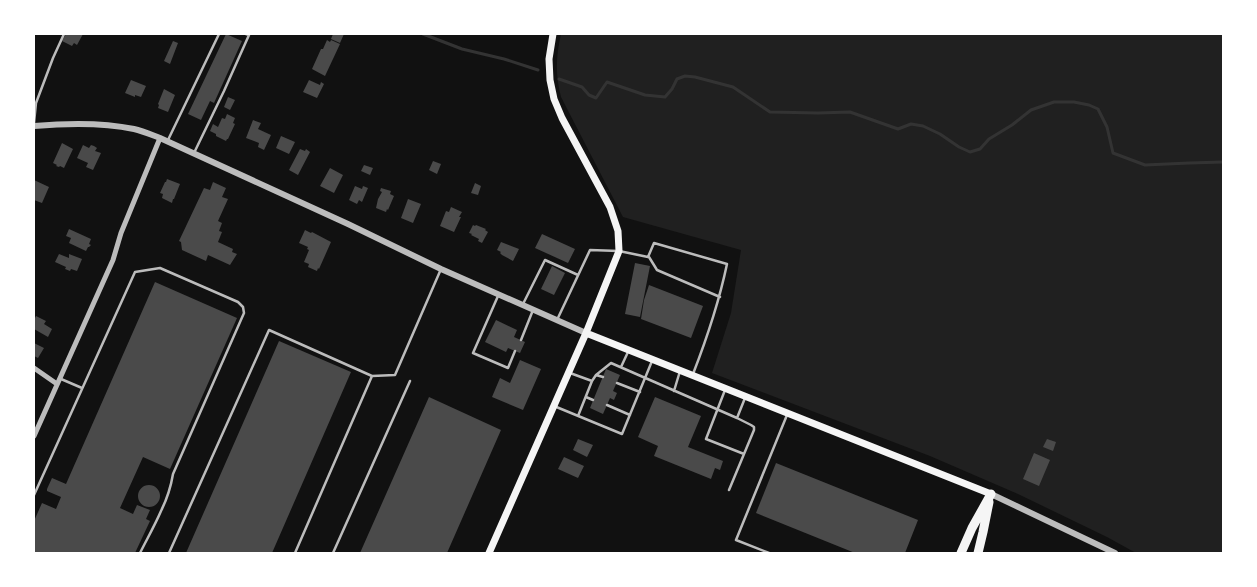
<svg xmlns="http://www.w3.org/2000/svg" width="1257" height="587" viewBox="0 0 1257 587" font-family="'Open Sans',sans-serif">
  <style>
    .green { fill: #202020 }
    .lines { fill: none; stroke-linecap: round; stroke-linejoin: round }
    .stream { stroke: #333; stroke-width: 3 }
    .building { fill: #4a4a4a }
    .service { stroke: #bcbcbc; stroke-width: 2.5 }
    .minor { stroke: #bcbcbc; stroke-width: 5 }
    .tertiary { stroke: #bcbcbc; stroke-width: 6 }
    .secondary { stroke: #f5f5f5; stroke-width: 7 }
    .motorway { stroke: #f5f5f5; stroke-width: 9 }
  </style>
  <rect width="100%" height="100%" fill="#111"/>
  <path class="green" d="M561 34H1223V553H1136L1107 537 1018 494 930 456 712 373 731 313 741 250 623 217 561 97C555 74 556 56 561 34Z"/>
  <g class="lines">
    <path class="stream" d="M423 34 462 49 504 59 538 70
      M559 79 582 87 589 95 596 98 607 82 645 95 665 97 672 89 677 79 685 76 695 77 733 87 770 112 818 113 850 112 898 129 911 124 923 126 940 134 959 147 970 152 980 149 989 139 1012 125 1031 110 1054 102H1074L1089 105 1098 109 1107 127 1113 153 1145 165 1189 163 1223 162"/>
  </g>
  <path class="building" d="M66 34H83L77 45 74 43 72 46 62 41Z
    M226 34 242 41 214 103 210 101 201 120 188 114Z
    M333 34H344L340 43 331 39Z
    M327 40 330 42 331 40 340 44 325 76 312 69 321 49H323Z
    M173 41 178 43 170 64 164 61Z
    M131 80 146 86 141 97 135 95V97L125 93Z
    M309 80 320 85 321 82 324 84 317 98 303 92Z
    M164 89 175 95 168 112 158 108 159 105 158 104Z
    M228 97 235 100 230 110 224 107Z
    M227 114 235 118 233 123 235 124 228 139H227L226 141 216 136V134L210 131 213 124 218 127 222 118 225 119Z
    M253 120 261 123 258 129 271 135 264 150 258 147 259 143 246 138Z
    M281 136 295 142 289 154 276 148Z
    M62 143 73 149 64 168 60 166 59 167 56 166 57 165 53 163Z
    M83 145 89 148 91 145 94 146 97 148 95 151 101 153 93 170 86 167 88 163 77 158Z
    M300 149 305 151 306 149 310 152 298 175 289 170Z
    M433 161 441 164 437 174 429 170Z
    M364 165 373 168 370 175 361 171Z
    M330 168 343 175 334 193 320 186Z
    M167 179 180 184 174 199H173L172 203 162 198 163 194 160 193 165 182H166Z
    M34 180 49 187 42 203 34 200Z
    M213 182 226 188 222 197 228 199 218 221 222 223 219 231 222 232 218 242 233 249 232 252 237 254 230 265 208 255 206 261 182 250 181 242 179 241 204 188 210 190Z
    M475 183 481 186 478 195 471 193Z
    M355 186 362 189 363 186 368 188 362 202 359 200 357 204 349 200Z
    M381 188 391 191 390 194 394 196 388 210 387 209 386 212 376 208 378 199 382 192 380 191Z
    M408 199 421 204 413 223 401 218Z
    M451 207 462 212 459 217H461L454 232 440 226 446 211 449 212Z
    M473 225 475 226 476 225 486 229 485 230 488 232 482 243 478 241 479 239 471 235 472 234 469 233Z
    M69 229 91 239 89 244 91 245 89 247H88L86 251 69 243 71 238 66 236Z
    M305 230 311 233 312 232 331 242 319 269 318 268 317 271 308 267 309 264 304 262 309 250 307 249 308 247 299 243Z
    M542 234 575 249 568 263 535 248Z
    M501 242 519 249 513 261 502 255 500 253 501 252 497 250Z
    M59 254 69 258V254L82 259 77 271 71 269 70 271 65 269 66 267 55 262Z
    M635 263 650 266 640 317 625 314Z
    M552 266 565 273 554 295 541 289Z
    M155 282 237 318 170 469 143 457 120 508 133 514 137 505 150 510 146 519 150 521 135 553H34V521L42 503 56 509 61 497 47 491V489L52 478 66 484Z
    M649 285 703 306 691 338 641 319 644 300Z
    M36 316 46 321 44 324 52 329 48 337 34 329V320Z
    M496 320 517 330 514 337 525 342 520 353 508 348 506 352 485 342Z
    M279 341 351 372 272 553H186Z
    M34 343 44 348 38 358 34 356Z
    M520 360 541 369 523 410 492 397 500 378 510 383Z
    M606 369 620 375 613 391 617 393 614 400 610 398 603 414 590 408Z
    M429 397 501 430 447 553H360Z
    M655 397 701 416 688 447 723 461 720 470 715 468 711 479 654 456 658 446 638 437Z
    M578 439 593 445 587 457 573 450Z
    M1047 439 1056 442 1053 451 1043 447Z
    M1034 453 1050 460 1039 486 1023 479Z
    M564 457 584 466 578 478 558 469Z
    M776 463 918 520 905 553H855L756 513Z
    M138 496a11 11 0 1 1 22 0a11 11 0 1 1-22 0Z"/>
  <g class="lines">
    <path class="service" d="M34 123 36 103 53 58 64 34
      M168 140 219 34
      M194 153 224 91 249 35 246 34
      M649 257 657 270 720 297
      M498 296 473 353 508 368 515 351
      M523 304 545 260 578 275
      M557 320 590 250 619 251 648 257 654 243 727 264C719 302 707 338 693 374
      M521 340 533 310
      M621 367 628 352
      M570 373 592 381
      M596 375 603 377
      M61 379 82 388
      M617 383 640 392
      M725 390 706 439 744 454
      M674 391 680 371
      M586 397 593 400
      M607 405 630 415
      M554 406 622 434 652 361
      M578 416 592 381 596 375 611 363 737 418
      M729 490 754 430V427L751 425 737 418 745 398
      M34 495 135 272 160 268 238 302 243 307 244 313 173 474C171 486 167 499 161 511 155 525 147 539 140 553
      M169 553 269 330 372 376 395 375 441 269
      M295 553 372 376
      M333 553 410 381
      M769 553 736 540 787 415"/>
    <path class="minor" d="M34 368 57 384
      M34 436 113 260 121 233 160 138"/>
    <path class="tertiary" d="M34 126C68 123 101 122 134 129 143 131 152 135 160 138L348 224 441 269 586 333
      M991 494 1115 553"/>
    <path class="secondary" d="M586 333 991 494
      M489 553 586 333 619 251 618 231 610 207 562 118 554 99 550 80 549 59 553 34"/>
    <path class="motorway" d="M961 553 972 528 991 494
      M978 553 983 532 989 502"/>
  </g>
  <rect width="1257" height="587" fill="none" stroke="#ffffff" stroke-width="70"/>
</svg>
